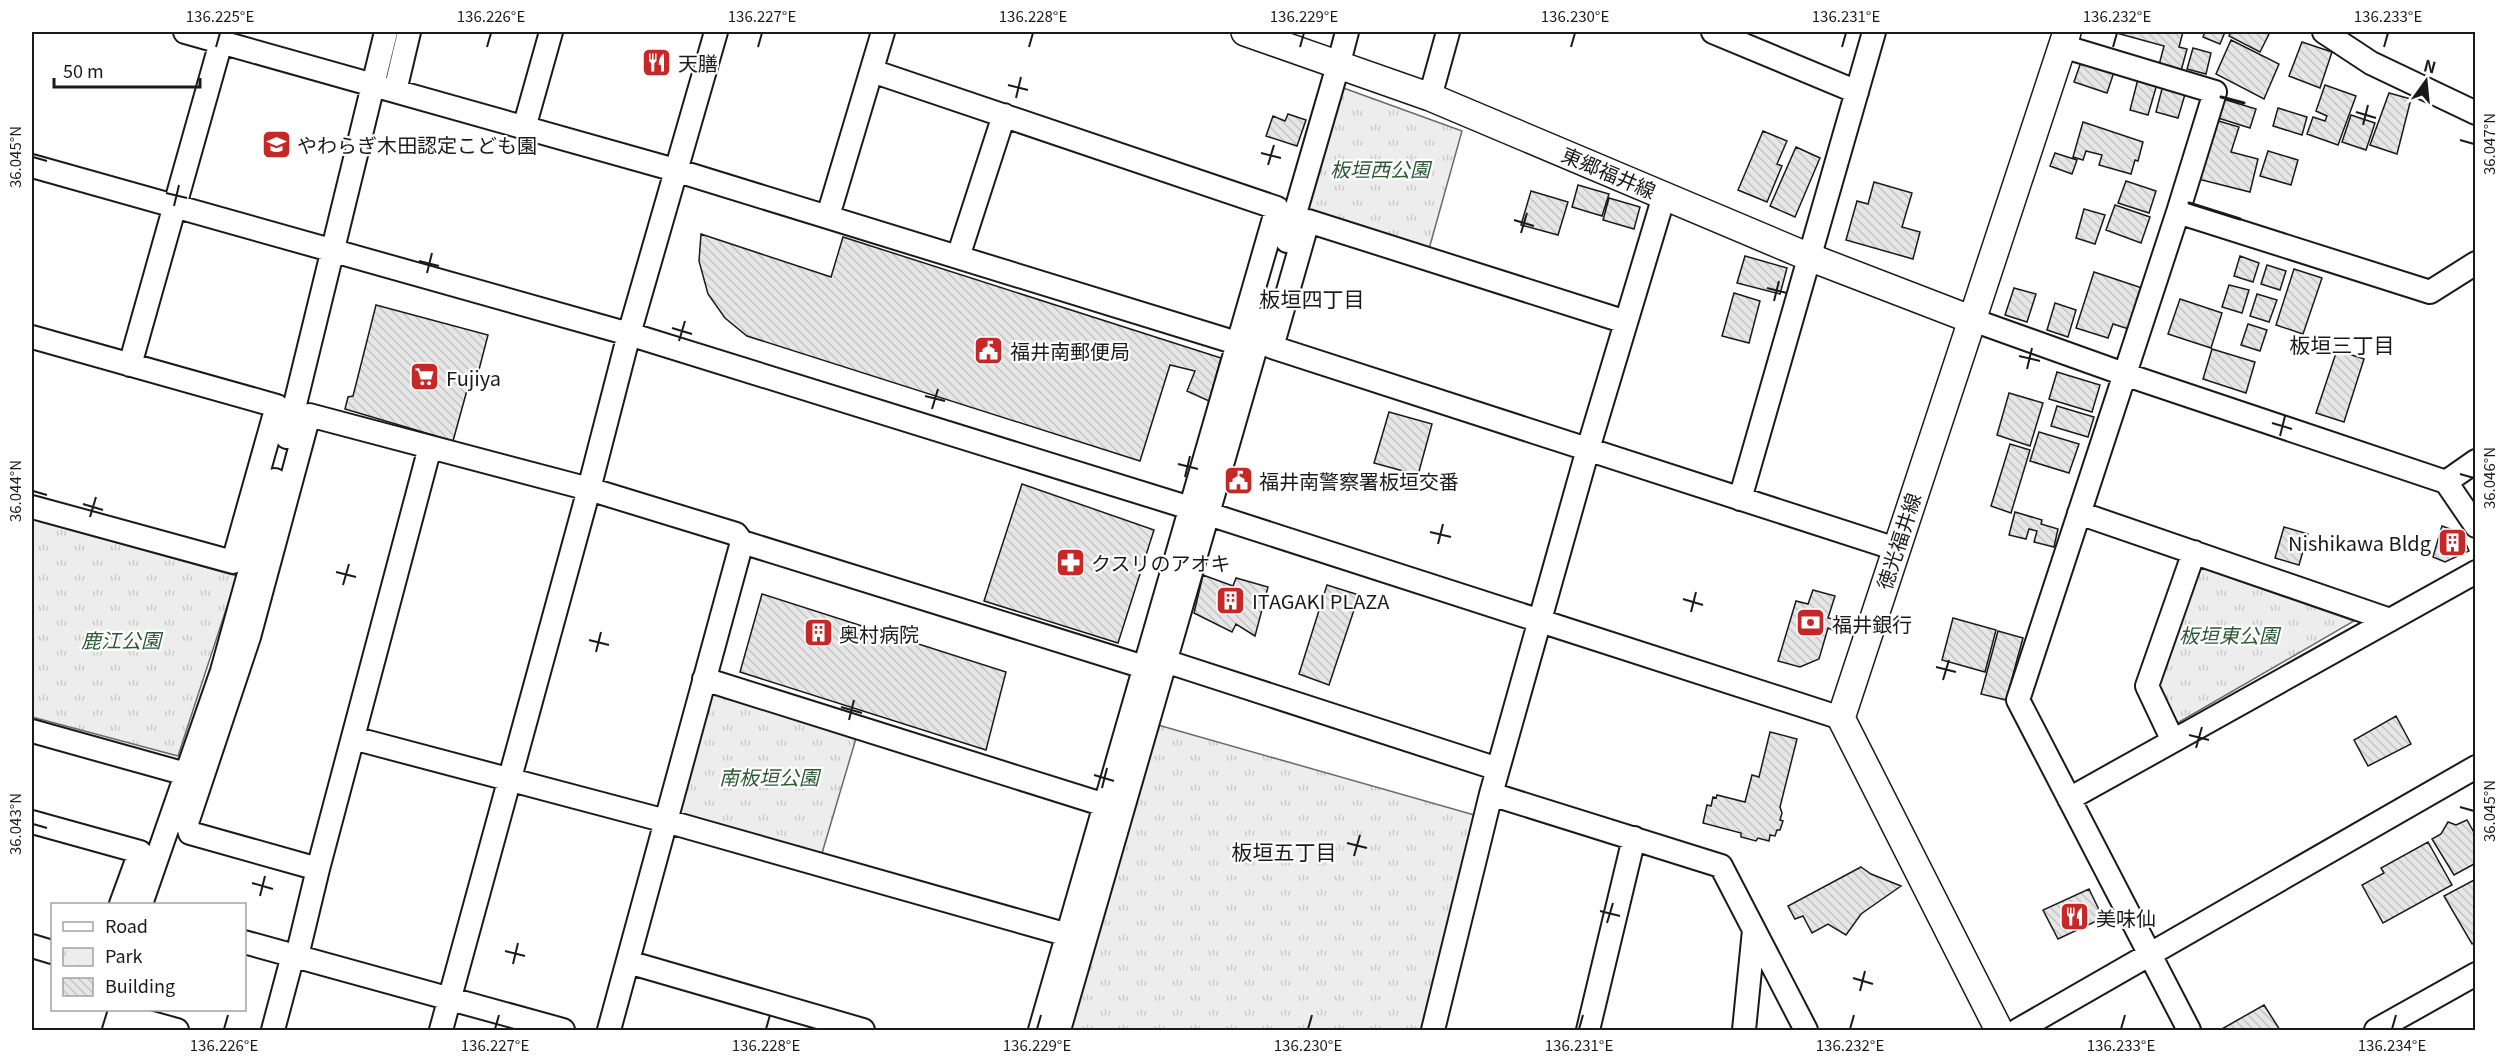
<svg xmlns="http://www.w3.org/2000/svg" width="2507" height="1062" viewBox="0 0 2507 1062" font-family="Georgia,'Noto Sans JP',serif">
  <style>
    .park { fill: url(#park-tufts); stroke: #6a6a6a; stroke-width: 1.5 }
    .building { fill: url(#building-back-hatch); stroke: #1a1a1a; stroke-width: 1.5 }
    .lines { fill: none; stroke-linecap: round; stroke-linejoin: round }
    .minor-casing { stroke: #1a1a1a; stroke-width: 26 }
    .major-casing { stroke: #1a1a1a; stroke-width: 30 }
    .minor { stroke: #fff; stroke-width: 22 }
    .major { stroke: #fff; stroke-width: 27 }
    .wall { stroke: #1a1a1a; stroke-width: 3 }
    .ticks { fill: none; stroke: #1a1a1a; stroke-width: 2 }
    .labels { text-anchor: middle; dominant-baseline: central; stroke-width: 4.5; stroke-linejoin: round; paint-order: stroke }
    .poi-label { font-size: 20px; fill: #1a1a1a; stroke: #fff; text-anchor: start }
    .park-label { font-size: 20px; font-style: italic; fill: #2b5a34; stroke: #fff }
    .street-label { font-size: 20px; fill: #1a1a1a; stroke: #fff }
    .neighbourhood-label { font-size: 21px; fill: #1a1a1a; stroke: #fff }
    .neatline { fill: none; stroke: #1a1a1a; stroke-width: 2 }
    .ticks-label { font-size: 15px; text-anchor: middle; fill: #1a1a1a }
  </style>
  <defs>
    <pattern id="park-tufts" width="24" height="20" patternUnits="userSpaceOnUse" patternTransform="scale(1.5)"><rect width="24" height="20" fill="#ededed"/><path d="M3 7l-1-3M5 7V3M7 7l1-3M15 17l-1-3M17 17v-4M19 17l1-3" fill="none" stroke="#cbcbcb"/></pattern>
    <pattern id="building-back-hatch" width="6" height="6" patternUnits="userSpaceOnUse" patternTransform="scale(1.5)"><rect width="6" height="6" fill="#e6e6e6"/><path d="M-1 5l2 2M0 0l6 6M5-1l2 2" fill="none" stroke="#c5c5c5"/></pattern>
  </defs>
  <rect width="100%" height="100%" fill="#fff"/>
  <path class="park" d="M1338 86 1462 131 1429 249 1303 209Z
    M32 519 237 576 178 756 32 717Z
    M2197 566 2354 621 2174 725 2155 688Z
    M713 690 857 735 820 860 678 819Z
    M1158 725 1485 818 1433 1030H1069Z"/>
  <path class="building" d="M2113 32H2183L2179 47 2187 49 2181 71 2159 65 2164 46Z
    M2205 32H2225L2220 44 2203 37Z
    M2231 32H2270L2260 52 2229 36Z
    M2231 40 2279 64 2264 99 2216 74Z
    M2302 42 2332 52 2320 88 2289 76Z
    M2193 48 2211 53 2206 74 2187 69Z
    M2081 62 2114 72 2107 93 2074 82Z
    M2138 79 2157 84 2148 115 2130 110Z
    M2163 85 2186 91 2178 118 2156 112Z
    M2325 85 2356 96 2338 145 2307 134 2313 117 2325 121 2327 116 2316 111Z
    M2389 93 2411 99 2397 154 2370 145Z
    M2223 99 2256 109 2250 128 2218 118Z
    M2278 108 2307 117 2302 135 2273 126Z
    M1288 114 1306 120 1297 146 1266 136 1273 116 1285 121Z
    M2351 115 2375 123 2366 150 2342 142Z
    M2215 120 2239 127 2231 152 2258 159 2250 192 2198 179Z
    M2083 122 2143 142 2138 161 2135 160 2131 174 2099 165 2102 155 2086 151 2083 160 2073 157Z
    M1763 131 1787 141 1777 164 1782 166 1767 202 1738 190Z
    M1796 147 1820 158 1795 217 1770 206Z
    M2268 151 2298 160 2291 185 2260 176Z
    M2055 153 2077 160 2072 174 2050 166Z
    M2126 181 2156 191 2149 213 2118 203Z
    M1874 182 1912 193 1902 227 1920 232 1913 259 1846 240 1857 201 1868 204Z
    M1578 185 1609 194 1602 216 1572 207Z
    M1531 191 1568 202 1558 235 1521 225Z
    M1609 198 1640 207 1634 229 1603 220Z
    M2115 205 2150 217 2141 243 2106 230Z
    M2084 209 2105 215 2095 244 2076 238Z
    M701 234 831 277 843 237 1221 358 1209 401 1187 391 1195 371 1170 365 1140 461 747 336 725 318 708 294 699 261Z
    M1745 256 1787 268 1780 294 1737 283Z
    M2240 256 2259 263 2253 282 2234 276Z
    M2267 265 2286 271 2280 290 2261 284Z
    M2294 269 2322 278 2303 334 2276 325Z
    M2094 272 2145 289 2132 330 2113 324 2108 338 2076 328Z
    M2229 285 2249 290 2242 313 2222 307Z
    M2014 288 2036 294 2027 322 2005 315Z
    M1734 293 1760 301 1749 343 1722 336Z
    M2257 294 2277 300 2269 322 2250 316Z
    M2180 299 2222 313 2211 348 2168 334Z
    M2055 303 2076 310 2068 337 2047 330Z
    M376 305 488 335 475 385 469 383 453 441 345 409 348 397 353 396Z
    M2248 324 2267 330 2260 351 2241 345Z
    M2212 349 2255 362 2246 393 2203 379Z
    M2337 350 2364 359 2344 422 2316 413Z
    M2057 372 2100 385 2092 412 2049 399Z
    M2009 393 2043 403 2030 446 1997 435Z
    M2057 406 2094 417 2088 437 2051 426Z
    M1389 412 1432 424 1418 475 1374 463Z
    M2039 432 2079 444 2069 473 2030 461Z
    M2010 444 2030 450 2011 513 1991 506Z
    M1022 484 1154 530 1118 643 984 601Z
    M2015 512 2042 520 2041 524 2058 529 2054 547 2034 542 2037 531 2029 529 2026 539 2009 535Z
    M2442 526 2461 533 2469 551 2445 562 2433 557Z
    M2284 527 2308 534 2299 565 2275 558Z
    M1203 575 1233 586 1236 578 1268 587 1255 636 1236 624 1232 632 1194 613Z
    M1327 585 1359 595 1329 685 1299 674Z
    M1813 590 1835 596 1828 618 1836 620 1833 630 1828 628 1819 659 1800 667 1778 661 1796 601 1808 604Z
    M762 594 1006 672 986 750 740 672Z
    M1953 618 1996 630 1985 672 1942 660Z
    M1998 631 2023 638 2006 700 1981 694Z
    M2396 716 2411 744 2368 766 2354 740Z
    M1770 732 1797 739 1780 807 1782 813 1780 820 1783 821 1780 830H1777L1775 836 1770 835 1769 841 1758 838 1756 841 1741 837V833L1703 823 1707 805 1711 806 1713 797 1716 798 1717 795 1745 802 1752 775 1759 777Z
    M2467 820 2476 836V863L2454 875 2432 839 2441 834 2448 822 2456 825Z
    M2428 842 2452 885 2383 923 2362 885 2384 873 2381 868Z
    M1861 867 1871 874 1901 886 1861 914 1846 935 1828 924 1812 933 1803 916 1795 919 1788 906Z
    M2476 879V943L2472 944 2444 896Z
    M2089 889 2103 918 2058 939 2043 910Z
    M2264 1005 2280 1030H2220Z"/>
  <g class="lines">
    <defs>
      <path id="minor" d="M185 32 675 170 1240 344
        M1713 32 1857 92
        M2324 32 2371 63 2476 113
        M2062 46 2215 92 2178 212
        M1342 51 1347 32
        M872 71 1277 208 1040 1030
        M395 91 409 32
        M1430 97 1448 32
        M524 128 551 32
        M32 166 629 334 1190 508 1841 718
        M828 216 883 32
        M1287 241 1335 76
        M958 257 1004 115
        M1970 319 2124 374 2446 482 2476 526
        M1626 322 1308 221 1272 347 1896 549
        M32 337 277 406 233 562 32 507
        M130 365 221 42
        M287 437 386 32
        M430 447 318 869 190 833 187 823 249 637 309 415 589 489 736 534 742 542
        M2446 482 2476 461
        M1740 499 1874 32
        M2079 513 2390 620
        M1165 661 1498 769
        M704 679 1105 805
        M32 731 186 774
        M353 738 666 821 1068 935
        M2173 741 2147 686 2194 552
        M1491 794 1721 866 1806 1030
        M2069 799 2476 572
        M32 822 140 852 121 904
        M141 904 222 671 275 480
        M244 942 563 1030
        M32 946 52 952
        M297 956 318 869
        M628 962 863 1030
        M114 1030 119 1014 177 1030
        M273 1030 293 955
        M441 1030 589 489 629 334 716 32
        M609 1030 742 542 1144 667
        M1059 1030 1264 319
        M1433 1030 1491 794 1588 449 1664 196
        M1588 1030 1634 838
        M1744 1030 1754 930
        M2018 1030 2476 767
        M2189 1030 2018 700 2178 212 2430 292 2476 263
        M2376 1030 2476 974"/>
      <path id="major" d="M1245 32 1430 97 1809 257 1970 319
        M1999 1030 1841 718 2067 32"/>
    </defs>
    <use href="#minor" class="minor-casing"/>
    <use href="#major" class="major-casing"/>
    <use href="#minor" class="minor"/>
    <use href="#major" class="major"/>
    <path class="wall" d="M2221 97 2244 103
      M2189 203 2240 219"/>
  </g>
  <path class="ticks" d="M216 47 220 33M487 47 491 33M758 47 762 33M1029 47 1033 33M1300 47 1304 33M1571 47 1575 33M1842 47 1846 33M2113 47 2117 33M2384 47 2388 33M1008 85 1028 90M1016 98 1021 77M2356 112 2376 118M2363 125 2368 105M2460 140 2474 144M1261 153 1281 158M33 157 47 161M1268 165 1274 145M166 193 187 198M174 206 179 185M1514 220 1534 226M1521 233 1527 213M419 261 439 266M427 273 432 253M1767 288 1787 293M1774 301 1779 281M672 328 692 334M679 341 685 321M2019 356 2040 361M2027 369 2032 348M925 396 945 401M932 409 938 389M2272 423 2292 429M2280 436 2285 416M1178 464 1198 469M2460 474 2474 478M1185 477 1190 456M33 491 47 495M83 504 103 510M90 517 96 497M1430 532 1451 537M1438 544 1443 524M336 572 356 577M343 585 349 564M1683 599 1703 605M1691 612 1696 592M589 640 609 645M596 652 601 632M1936 667 1956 672M1943 680 1949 660M841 707 862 713M849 720 854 700M2189 735 2209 740M2196 748 2202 727M1094 775 1114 781M1102 788 1107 768M2460 807 2474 811M33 824 47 828M1347 843 1367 848M1354 856 1360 835M252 883 273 889M260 896 265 876M1600 911 1620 916M1607 923 1613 903M505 951 525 956M513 964 518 943M1853 978 1873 984M1860 991 1865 971M224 1029 228 1015M495 1029 499 1015M766 1029 770 1015M1037 1029 1041 1015M1308 1029 1312 1015M1579 1029 1583 1015M1850 1029 1854 1015M2121 1029 2125 1015M2392 1029 2396 1015"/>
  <defs>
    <symbol id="restaurant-square" viewBox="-11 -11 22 22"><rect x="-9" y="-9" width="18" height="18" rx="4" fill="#c62828" stroke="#fff"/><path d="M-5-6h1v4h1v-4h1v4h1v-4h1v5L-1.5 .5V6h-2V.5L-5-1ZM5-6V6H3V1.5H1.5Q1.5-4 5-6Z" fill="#fff"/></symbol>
    <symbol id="school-square" viewBox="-11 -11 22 22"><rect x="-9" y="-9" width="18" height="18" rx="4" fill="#c62828" stroke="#fff"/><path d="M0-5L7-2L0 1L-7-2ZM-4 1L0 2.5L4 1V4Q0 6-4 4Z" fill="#fff"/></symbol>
    <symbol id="civic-square" viewBox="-11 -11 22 22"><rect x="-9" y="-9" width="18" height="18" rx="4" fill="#c62828" stroke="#fff"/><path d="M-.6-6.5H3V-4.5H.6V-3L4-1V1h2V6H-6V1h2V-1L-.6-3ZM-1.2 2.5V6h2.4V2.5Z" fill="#fff"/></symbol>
    <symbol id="supermarket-square" viewBox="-11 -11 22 22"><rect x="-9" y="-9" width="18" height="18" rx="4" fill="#c62828" stroke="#fff"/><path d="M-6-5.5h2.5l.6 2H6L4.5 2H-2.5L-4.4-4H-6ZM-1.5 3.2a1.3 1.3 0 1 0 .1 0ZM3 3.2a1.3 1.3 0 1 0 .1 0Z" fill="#fff"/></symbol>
    <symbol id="building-square" viewBox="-11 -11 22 22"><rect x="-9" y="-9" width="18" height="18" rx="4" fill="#c62828" stroke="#fff"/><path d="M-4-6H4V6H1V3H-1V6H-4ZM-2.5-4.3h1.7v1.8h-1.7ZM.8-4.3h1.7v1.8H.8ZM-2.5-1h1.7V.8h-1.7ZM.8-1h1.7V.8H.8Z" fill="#fff"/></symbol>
    <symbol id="pharmacy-square" viewBox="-11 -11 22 22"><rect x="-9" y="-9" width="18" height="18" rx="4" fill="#c62828" stroke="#fff"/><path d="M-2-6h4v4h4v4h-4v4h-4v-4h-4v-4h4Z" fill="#fff"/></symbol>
    <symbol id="bank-square" viewBox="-11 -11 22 22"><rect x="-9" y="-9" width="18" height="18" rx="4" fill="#c62828" stroke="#fff"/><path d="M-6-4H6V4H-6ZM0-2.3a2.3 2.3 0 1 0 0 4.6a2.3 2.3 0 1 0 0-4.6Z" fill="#fff"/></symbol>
  </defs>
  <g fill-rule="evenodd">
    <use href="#restaurant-square" x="640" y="46" width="33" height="33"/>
    <use href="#school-square" x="260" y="128" width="33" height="33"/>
    <use href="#civic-square" x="972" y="334" width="33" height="33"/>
    <use href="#supermarket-square" x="408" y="360" width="33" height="33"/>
    <use href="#civic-square" x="1222" y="464" width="33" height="33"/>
    <use href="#building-square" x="2436" y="526" width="33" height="33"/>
    <use href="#pharmacy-square" x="1054" y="546" width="33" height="33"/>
    <use href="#building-square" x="1214" y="584" width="33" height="33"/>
    <use href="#bank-square" x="1794" y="606" width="33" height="33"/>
    <use href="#building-square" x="802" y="616" width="33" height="33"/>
    <use href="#restaurant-square" x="2058" y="900" width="33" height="33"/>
  </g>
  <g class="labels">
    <g class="poi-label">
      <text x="678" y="62">天膳</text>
      <text x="297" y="144">やわらぎ木田認定こども園</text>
      <text x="1010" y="350">福井南郵便局</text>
      <text x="446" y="377">Fujiya</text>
      <text x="1259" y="480">福井南警察署板垣交番</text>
      <text x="2431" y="542" text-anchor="end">Nishikawa Bldg</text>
      <text x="1091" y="562">クスリのアオキ</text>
      <text x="1252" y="600">ITAGAKI PLAZA</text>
      <text x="1832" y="623">福井銀行</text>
      <text x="839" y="633">奥村病院</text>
      <text x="2096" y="917">美味仙</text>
    </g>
    <g class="park-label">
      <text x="1380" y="168">板垣西公園</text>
      <text x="2229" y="634">板垣東公園</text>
      <text x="121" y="639">鹿江公園</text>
      <text x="769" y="776">南板垣公園</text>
    </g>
    <g class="street-label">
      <text transform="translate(1609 172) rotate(23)">東郷福井線</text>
      <text transform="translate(1898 541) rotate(-72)">徳光福井線</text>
    </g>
    <g class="neighbourhood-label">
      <text x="1312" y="298">板垣四丁目</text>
      <text x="2342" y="344">板垣三丁目</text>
      <text x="1284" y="851">板垣五丁目</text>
    </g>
  </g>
  <rect width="2507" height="1062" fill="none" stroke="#ffffff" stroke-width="66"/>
  <rect x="51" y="903" width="195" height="108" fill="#ffffff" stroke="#a3a3a3" stroke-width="1.5"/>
  <rect x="63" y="922" width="30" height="9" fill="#ffffff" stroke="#a3a3a3" stroke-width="1.5"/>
  <text x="105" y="933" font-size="18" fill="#1a1a1a">Road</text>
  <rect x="63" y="948" width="30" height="18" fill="url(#park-tufts)" stroke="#a3a3a3" stroke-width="1.5"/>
  <text x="105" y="963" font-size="18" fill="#1a1a1a">Park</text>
  <rect x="63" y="978" width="30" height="18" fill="url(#building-back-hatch)" stroke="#a3a3a3" stroke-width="1.5"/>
  <text x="105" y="993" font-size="18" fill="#1a1a1a">Building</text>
  <g transform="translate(2426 81) rotate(15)" stroke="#ffffff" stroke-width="4.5" paint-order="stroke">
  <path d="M0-4.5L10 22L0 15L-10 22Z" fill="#1a1a1a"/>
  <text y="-9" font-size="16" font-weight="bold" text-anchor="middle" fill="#1a1a1a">N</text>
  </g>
  <path d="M54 78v9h146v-9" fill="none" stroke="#1a1a1a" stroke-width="3"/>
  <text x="63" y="78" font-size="18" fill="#1a1a1a" stroke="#ffffff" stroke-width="4.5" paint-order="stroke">50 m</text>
  <rect x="33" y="33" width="2441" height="996" class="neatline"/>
  <g class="ticks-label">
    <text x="220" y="22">136.225°E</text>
    <text x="491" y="22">136.226°E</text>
    <text x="762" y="22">136.227°E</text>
    <text x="1033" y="22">136.228°E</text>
    <text x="1304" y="22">136.229°E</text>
    <text x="1575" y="22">136.230°E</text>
    <text x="1846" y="22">136.231°E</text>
    <text x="2117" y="22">136.232°E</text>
    <text x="2388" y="22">136.233°E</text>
    <text transform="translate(2490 144) rotate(-90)" y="5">36.047°N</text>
    <text transform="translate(16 157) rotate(-90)" y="5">36.045°N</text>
    <text transform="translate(2490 478) rotate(-90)" y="5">36.046°N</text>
    <text transform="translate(16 491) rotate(-90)" y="5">36.044°N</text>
    <text transform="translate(2490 811) rotate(-90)" y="5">36.045°N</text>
    <text transform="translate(16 824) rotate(-90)" y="5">36.043°N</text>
    <text x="224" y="1051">136.226°E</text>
    <text x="495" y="1051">136.227°E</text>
    <text x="766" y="1051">136.228°E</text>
    <text x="1037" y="1051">136.229°E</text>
    <text x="1308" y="1051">136.230°E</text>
    <text x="1579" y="1051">136.231°E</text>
    <text x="1850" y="1051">136.232°E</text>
    <text x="2121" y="1051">136.233°E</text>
    <text x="2392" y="1051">136.234°E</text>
  </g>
</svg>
